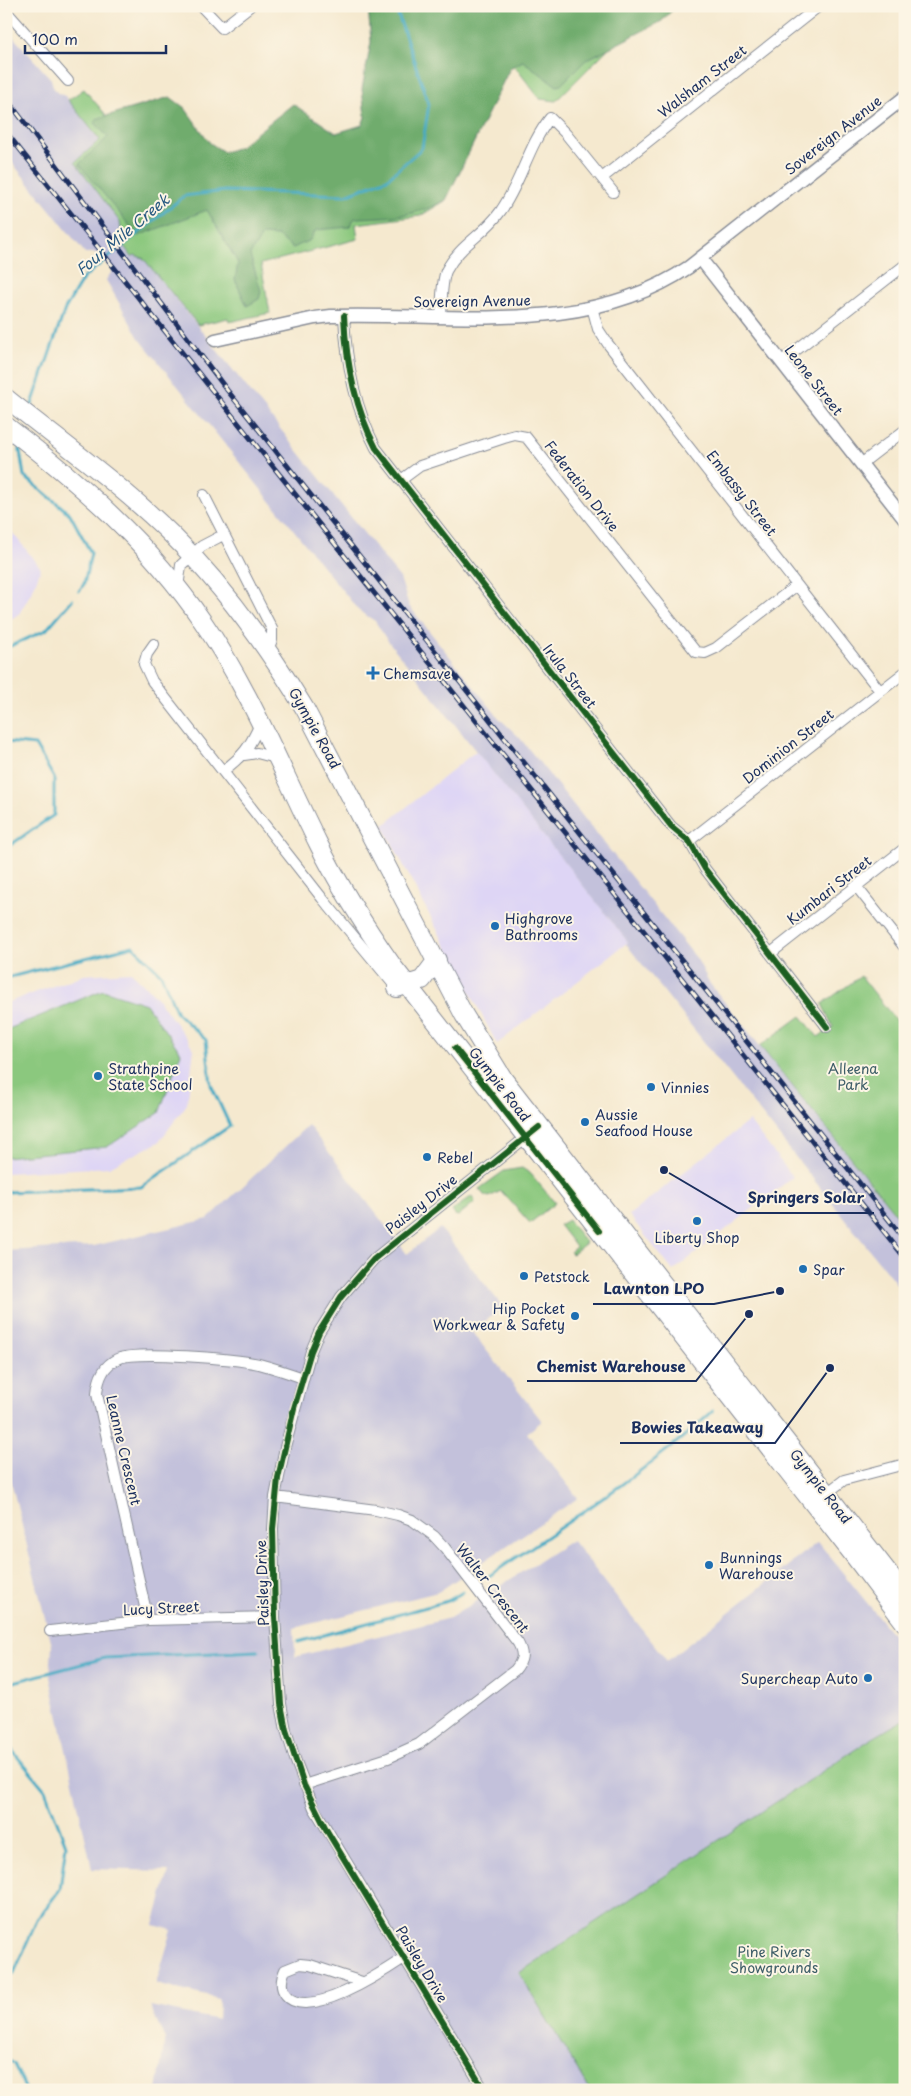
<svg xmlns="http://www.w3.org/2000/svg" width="911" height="2096" viewBox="0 0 911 2096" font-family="'Playpen Sans',sans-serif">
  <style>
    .built { fill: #ded5f5 }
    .industrial { fill: #c3c1db }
    .green { fill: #8bc87e; stroke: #537c6e }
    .forest { fill: #70ac6d; stroke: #466e66 }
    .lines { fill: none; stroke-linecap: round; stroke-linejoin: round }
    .stream { stroke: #44aac4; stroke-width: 3 }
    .minor-casing { stroke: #888c96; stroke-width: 12 }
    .tertiary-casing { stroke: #888c96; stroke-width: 15 }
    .trunk-casing { stroke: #888c96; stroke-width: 20 }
    .minor { stroke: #fff; stroke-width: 10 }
    .tertiary { stroke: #fff; stroke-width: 12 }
    .trunk { stroke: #fff; stroke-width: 18 }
    .rail-casing { stroke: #1b2f5e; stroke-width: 5 }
    .rail { stroke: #fcf5e5; stroke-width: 3; stroke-dasharray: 9; stroke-linecap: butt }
    .cycleway-casing { stroke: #fcf5e5; stroke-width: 9 }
    .cycleway { stroke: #1b5e20; stroke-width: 6 }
    .poi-dot { fill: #1f6fb2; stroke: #fcf5e5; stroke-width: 2 }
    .labels { text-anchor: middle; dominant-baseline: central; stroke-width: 4; stroke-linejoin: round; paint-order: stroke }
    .street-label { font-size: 14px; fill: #1b2f5e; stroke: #fcf5e5 }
    .poi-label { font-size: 14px; fill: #1b2f5e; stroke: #fcf5e5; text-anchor: start }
    .park-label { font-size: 14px; fill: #3d5d68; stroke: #fcf5e5 }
    .water-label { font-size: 15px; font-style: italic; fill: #295a82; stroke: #fcf5e5 }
    .leader { fill: none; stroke: #1b2f5e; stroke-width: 2 }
    .callout-dot { fill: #1b2f5e; stroke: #fcf5e5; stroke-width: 2 }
    .callout-label { font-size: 15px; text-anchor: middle; font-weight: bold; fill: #1b2f5e; stroke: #fcf5e5; stroke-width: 4; stroke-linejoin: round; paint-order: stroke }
  </style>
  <rect width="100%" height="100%" fill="#fcf5e5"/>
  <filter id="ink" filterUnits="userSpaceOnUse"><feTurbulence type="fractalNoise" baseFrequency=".02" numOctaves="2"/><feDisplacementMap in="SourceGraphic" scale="10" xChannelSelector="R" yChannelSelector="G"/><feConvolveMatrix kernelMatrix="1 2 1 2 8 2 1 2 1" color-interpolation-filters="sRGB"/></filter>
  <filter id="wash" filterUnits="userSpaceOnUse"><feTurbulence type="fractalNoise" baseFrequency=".0096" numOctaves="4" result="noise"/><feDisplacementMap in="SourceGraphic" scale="20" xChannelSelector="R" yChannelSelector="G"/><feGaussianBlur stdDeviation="1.12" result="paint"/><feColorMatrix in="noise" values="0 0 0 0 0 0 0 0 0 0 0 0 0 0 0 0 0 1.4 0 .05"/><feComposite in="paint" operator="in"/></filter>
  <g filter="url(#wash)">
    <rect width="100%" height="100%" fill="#f5e9cf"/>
    <path class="built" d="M6 525 41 568 33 589 19 614 6 622Z
      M476 751 628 942 497 1044 383 826Z
      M131 972 156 996 194 1049 187 1104 159 1142 109 1167 6 1173V1003L84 975Z
      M749 1121 793 1177 673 1271 629 1215Z"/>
    <path class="industrial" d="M6 29 51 79 53 87 58 93 65 96 100 141 75 162 120 222 121 230 117 237 132 257 134 255 143 258 400 578 409 606 499 718 519 737 697 959 710 984 905 1226V1290L899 1287 626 944 628 942 385 637 375 621 359 611 139 338 106 280 113 270 98 253H85L6 155Z
      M308 1125 407 1254 440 1228 503 1307 472 1332 542 1421 527 1433 578 1498 438 1592 294 1628 295 1657 450 1618 572 1540 667 1661 818 1542 905 1650V1719L872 1739 519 1973 590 2090H157L165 2039 150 2006 218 2020 219 1999 156 1984 172 1930 154 1925 169 1871 92 1869 50 1677 52 1646 6 1461V1251L94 1246 208 1219Z"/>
    <path class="green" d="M651 6 556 101 540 99 509 59 445 201 420 216 356 224 358 239 261 264 270 313 229 322 228 318 198 325 143 258 134 255 132 257 117 237 121 230 120 222 75 162 100 140 68 100 84 89 112 122 346 195 408 53Z
      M861 976 905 1032V1225L760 1046 801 1016 818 1037 833 1027 822 1004Z
      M103 990 146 1004 181 1053 159 1113 107 1147 6 1157V1030Z
      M522 1168 531 1174 555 1203 530 1223 501 1191 489 1197 484 1195 479 1189 504 1171Z
      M472 1196 475 1202 458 1216 455 1215 452 1211Z
      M568 1220 586 1243 572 1254 570 1252 576 1247 559 1225Z
      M905 1719V2090H590L519 1973 868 1741Z"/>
    <path class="forest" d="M368 6H676L662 21 586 60 561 85 557 86 523 61 510 68 446 200C415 217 390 217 355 218L349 227 316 230 310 240 293 248 277 236 262 235 250 255 261 291 259 299 247 306 235 280 238 263 207 210 138 236 79 164 108 137 95 123 96 119 170 97 185 108 210 143 224 152 239 147 293 104 336 133 362 125 365 117 362 89 371 42Z"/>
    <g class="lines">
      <path class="stream" d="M30 410 65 309 84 277 184 196 225 191 346 195 387 179 422 148 429 104 395 6
        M19 445 24 476 70 514 91 553 84 584 79 591
        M6 648 46 630 72 600
        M6 742 35 745 54 778V815L6 848
        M6 978 133 946 161 974 177 1013 206 1040 211 1085 230 1126 141 1187 6 1192
        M489 1576C565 1524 645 1473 713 1411
        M298 1642 448 1601 463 1592
        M6 1684 105 1658 258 1651
        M6 1743 45 1790 66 1845 60 1889 37 1920 14 1973 6 1978
        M6 2060 14 2064 26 2090"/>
    </g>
  </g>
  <g filter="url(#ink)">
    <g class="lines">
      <defs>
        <path id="minor" d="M201 6 222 28 250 6
          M6 11 68 81
          M602 178 819 6
          M592 307 598 329 608 344 880 691
          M344 316C346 362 355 408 376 448L671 826 689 841 705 869 827 1027
          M441 317C442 303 441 284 446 271 459 245 484 235 500 212 521 183 528 146 550 118L566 134 613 192
          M781 362 905 265
          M861 464 905 430
          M401 480 420 466 504 438 515 435 526 437 696 652 705 653 716 648 797 585
          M204 495 272 629V640L268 650
          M178 588 181 565 202 546 223 535
          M154 644 147 654 144 664 152 681 322 898 399 991
          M244 755 257 753 276 758
          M223 771C244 755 249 748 260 724
          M689 841 905 672
          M856 886 905 948
          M771 953 905 848
          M823 1496 844 1480 905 1464
          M275 1497 376 1510 398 1515 412 1520 434 1536 445 1548 518 1643C524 1654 523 1660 515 1670L419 1744 388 1758 304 1785
          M148 1620 97 1394C98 1379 103 1366 117 1359 136 1350 236 1359 259 1364 274 1368 289 1373 303 1378
          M50 1631 148 1620 275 1617
          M362 1982 310 1965 300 1964 285 1970C281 1979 280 1988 286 1995 307 2022 383 1972 404 1958
          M484 2090 314 1808 295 1759 286 1730 281 1704 275 1617 273 1529 275 1497 285 1447 311 1351 319 1332 341 1297 374 1259 530 1134"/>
        <path id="tertiary" d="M700 258 905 520
          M215 340 315 318 331 316C449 312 585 338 689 267L905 97"/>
        <path id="trunk" d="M6 398C62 443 120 484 171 534 224 586 267 646 305 709L464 1015 504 1080 905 1594
          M6 426C80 483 150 544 203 622 250 690 281 769 318 843 339 886 366 928 394 968L852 1553 905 1623
          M397 988 422 980 437 960"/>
      </defs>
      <use href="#minor" class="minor-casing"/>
      <use href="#tertiary" class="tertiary-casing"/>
      <use href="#trunk" class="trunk-casing"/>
      <use href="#minor" class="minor"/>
      <use href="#tertiary" class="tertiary"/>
      <use href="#trunk" class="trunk"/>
      <defs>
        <path id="rail" d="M6 98 227 390 905 1240
          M6 132 905 1258"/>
      </defs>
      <use href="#rail" class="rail-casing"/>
      <use href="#rail" class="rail"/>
      <defs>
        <path id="cycleway" d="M344 316C346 362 355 408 376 448L671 826 689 841 705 869 827 1027
          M455 1048 599 1231
          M484 2090 327 1831 304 1785 286 1730 281 1704 275 1617 273 1529 278 1478 294 1408 311 1351 319 1332 341 1297 374 1259 539 1127"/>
      </defs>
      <use href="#cycleway" class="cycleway-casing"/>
      <use href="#cycleway" class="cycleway"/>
    </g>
  </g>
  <g class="poi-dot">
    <path d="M370.5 665.5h5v5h5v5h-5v5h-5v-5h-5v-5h5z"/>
    <circle cx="495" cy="926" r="5"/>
    <circle cx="98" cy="1076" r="5"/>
    <circle cx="651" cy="1087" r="5"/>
    <circle cx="585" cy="1122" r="5"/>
    <circle cx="427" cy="1157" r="5"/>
    <circle cx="697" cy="1221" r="5"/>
    <circle cx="803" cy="1269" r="5"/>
    <circle cx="524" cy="1276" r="5"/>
    <circle cx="575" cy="1316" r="5"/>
    <circle cx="709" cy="1565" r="5"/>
    <circle cx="868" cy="1678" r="5"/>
  </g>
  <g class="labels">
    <g class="street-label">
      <text transform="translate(702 81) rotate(-38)">Walsham Street</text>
      <text transform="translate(833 135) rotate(-38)">Sovereign Avenue</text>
      <text transform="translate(472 301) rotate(-1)">Sovereign Avenue</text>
      <text transform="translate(814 380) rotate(52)">Leone Street</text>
      <text transform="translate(582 486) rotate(52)">Federation Drive</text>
      <text transform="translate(742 493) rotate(52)">Embassy Street</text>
      <text transform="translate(570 676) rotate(52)">Irula Street</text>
      <text transform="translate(315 728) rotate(61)">Gympie Road</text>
      <text transform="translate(788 746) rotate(-38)">Dominion Street</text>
      <text transform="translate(829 890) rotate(-38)">Kumbari Street</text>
      <text transform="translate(500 1084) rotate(52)">Gympie Road</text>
      <text transform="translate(421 1204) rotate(-38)">Paisley Drive</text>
      <text transform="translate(124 1450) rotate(77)">Leanne Crescent</text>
      <text transform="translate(821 1486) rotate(52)">Gympie Road</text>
      <text transform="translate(262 1583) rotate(-92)">Paisley Drive</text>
      <text transform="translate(493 1588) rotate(52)">Walter Crescent</text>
      <text transform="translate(161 1608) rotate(-3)">Lucy Street</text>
      <text transform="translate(422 1964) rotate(59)">Paisley Drive</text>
    </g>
    <g class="poi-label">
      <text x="383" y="673">Chemsave</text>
      <text x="505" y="918">Highgrove<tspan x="505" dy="16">Bathrooms</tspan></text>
      <text x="108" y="1068">Strathpine<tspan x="108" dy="16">State School</tspan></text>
      <text x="661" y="1087">Vinnies</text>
      <text x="595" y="1114">Aussie<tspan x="595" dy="16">Seafood House</tspan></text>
      <text x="437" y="1157">Rebel</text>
      <text x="697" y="1237" text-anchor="middle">Liberty Shop</text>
      <text x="813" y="1269">Spar</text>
      <text x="534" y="1276">Petstock</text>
      <text x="565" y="1308" text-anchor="end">Hip Pocket<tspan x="565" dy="16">Workwear &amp; Safety</tspan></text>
      <text x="719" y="1557">Bunnings<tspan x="719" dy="16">Warehouse</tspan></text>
      <text x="858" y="1678" text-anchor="end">Supercheap Auto</text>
    </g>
    <g class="park-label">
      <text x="853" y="1068">Alleena<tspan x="853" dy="16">Park</tspan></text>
      <text x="774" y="1951">Pine Rivers<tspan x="774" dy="16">Showgrounds</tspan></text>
    </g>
    <g class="water-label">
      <text transform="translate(122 234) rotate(-40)">Four Mile Creek</text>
    </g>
  </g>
  <path class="leader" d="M664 1170L737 1213H874M780 1291L714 1304H593M749 1314L696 1381H527M830 1368L775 1443H620"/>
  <g class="callout-dot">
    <circle cx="664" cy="1170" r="5"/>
    <circle cx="780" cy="1291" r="5"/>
    <circle cx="749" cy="1314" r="5"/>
    <circle cx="830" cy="1368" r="5"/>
  </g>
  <g class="callout-label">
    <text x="806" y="1203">Springers Solar</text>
    <text x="654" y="1294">Lawnton LPO</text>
    <text x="611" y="1372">Chemist Warehouse</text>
    <text x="697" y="1433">Bowies Takeaway</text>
  </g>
  <rect width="911" height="2096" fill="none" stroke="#fcf5e5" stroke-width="25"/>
  <path d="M25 45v8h141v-8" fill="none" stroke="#1b2f5e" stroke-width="2.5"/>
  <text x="32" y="45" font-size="15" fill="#1b2f5e" stroke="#fcf5e5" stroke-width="4" paint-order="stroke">100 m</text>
</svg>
